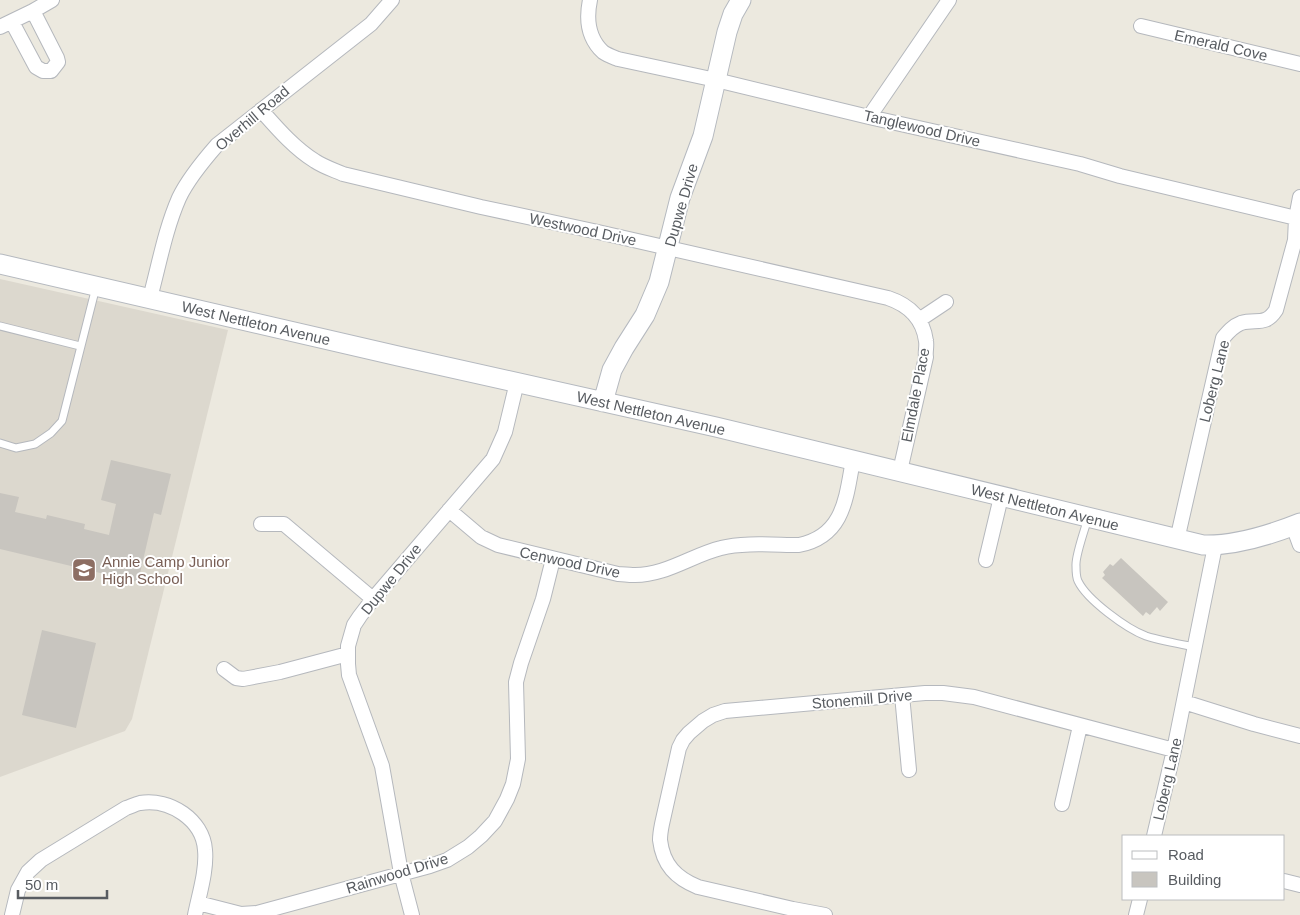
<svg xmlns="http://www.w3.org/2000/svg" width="1300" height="915" viewBox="0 0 1300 915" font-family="Arial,sans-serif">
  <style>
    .education { fill: #dcd8ce }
    .building { fill: #c8c5bf }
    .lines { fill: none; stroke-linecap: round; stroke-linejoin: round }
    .lane-casing { stroke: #b5b8bd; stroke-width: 9 }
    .street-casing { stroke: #b5b8bd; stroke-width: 16 }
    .secondary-casing { stroke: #b5b9bf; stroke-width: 21 }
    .lane { stroke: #fff; stroke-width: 7 }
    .street { stroke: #fff; stroke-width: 14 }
    .secondary { stroke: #fff; stroke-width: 19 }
    .labels { text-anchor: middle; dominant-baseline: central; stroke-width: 4; stroke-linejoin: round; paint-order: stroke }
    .street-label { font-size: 15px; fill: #585c61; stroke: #fff }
    .education-label { font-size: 15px; fill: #785e54; stroke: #fff; text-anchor: start }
  </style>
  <rect width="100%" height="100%" fill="#ece9df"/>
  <path class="education" d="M0 279 228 330 132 719 125 731 0 777Z"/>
  <path class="building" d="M111 460 171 474 161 515 154 513 138 582 0 549V493L19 497 15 512 46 519 47 515 85 524 84 529 109 535 116 504 101 500Z
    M1121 558 1168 602 1160 611 1157 607 1150 615 1146 612 1143 616 1102 578 1105 575 1103 572 1110 564 1113 566Z
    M42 630 96 643 76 728 22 715Z"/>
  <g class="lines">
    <defs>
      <path id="lane" d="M0 326 80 346
        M0 443 16 448 35 444 51 433 62 421 96 287
        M1088 518C1085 529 1075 556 1076 566 1076 571 1076 577 1078 581 1087 600 1127 629 1146 636 1162 641 1179 644 1195 647"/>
      <path id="street" d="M590 0C586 19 588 38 603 52 607 55 613 57 618 59L716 80 869 117 1080 164 1120 176 1296 218
        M12 22 36 67 43 71H51L58 62 57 58 33 11
        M1141 26 1300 64
        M0 27 33 11 52 0
        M261 110C277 128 294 148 315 161 324 167 334 170 343 174L481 207 598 232 888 298C909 305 923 318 926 341 927 347 925 352 926 357L900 471
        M869 117 949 0
        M150 298C159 265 165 230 179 198 188 179 203 161 217 145L371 24 392 0
        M919 320 946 302
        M449 510 481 537 498 545 618 574C623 574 628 575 633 575 665 576 692 555 721 548 743 542 776 545 799 545 844 536 846 498 853 460
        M261 524H284L373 599
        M1293 526 1300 545
        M1177 540 1223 338C1228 332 1233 326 1241 323 1256 318 1265 327 1276 310L1295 240 1296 218 1300 197
        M986 560 1001 497
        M224 669 236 678 243 679 280 672 348 654
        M902 695 909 770
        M1184 702 1254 724 1300 736
        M1062 804 1080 726
        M1154 836 1174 750 1215 546
        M1284 881 1300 885
        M198 903 241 914 257 913 430 866 447 860 468 847 481 836 495 821 507 799 513 784 518 759 516 682 521 663 543 599 553 559
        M12 915 18 890 28 872 41 860 126 808C130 807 135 804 140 803 170 798 203 820 205 850 207 870 199 895 195 915
        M412 915 401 873 382 766 349 675 348 664V646L354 625 360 616 373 599 493 459 505 432 517 382
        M825 915 793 909 698 887C676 878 663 865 660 840 660 834 661 829 662 824L679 748 683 740 689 733 703 721 713 715 725 711 925 693H943L974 697 1174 750
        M1136 915 1140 899"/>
      <path id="secondary" d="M0 264 398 356 716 427 1203 545C1236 546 1270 535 1300 523
        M603 402 612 370 624 348 645 315 659 282 680 198 703 136 727 32 733 14 741 0"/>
    </defs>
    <use href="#lane" class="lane-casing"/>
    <use href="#street" class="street-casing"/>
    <use href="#secondary" class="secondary-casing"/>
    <use href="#lane" class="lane"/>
    <use href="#street" class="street"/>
    <use href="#secondary" class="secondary"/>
  </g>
  <defs>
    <symbol id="school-square" viewBox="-11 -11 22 22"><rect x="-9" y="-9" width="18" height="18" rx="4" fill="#8d6e63" stroke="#fff"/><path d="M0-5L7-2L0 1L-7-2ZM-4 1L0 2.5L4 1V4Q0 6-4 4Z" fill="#fff"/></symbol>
  </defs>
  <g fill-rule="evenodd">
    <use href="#school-square" x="70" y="556" width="28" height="28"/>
  </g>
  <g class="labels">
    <g class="street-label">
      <text transform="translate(1221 45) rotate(13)">Emerald Cove</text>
      <text transform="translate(252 118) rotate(-40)">Overhill Road</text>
      <text transform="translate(922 128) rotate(13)">Tanglewood Drive</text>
      <text transform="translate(681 205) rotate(-74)">Dupwe Drive</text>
      <text transform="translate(583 229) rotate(12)">Westwood Drive</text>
      <text transform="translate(256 323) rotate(13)">West Nettleton Avenue</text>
      <text transform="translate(1214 381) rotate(-76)">Loberg Lane</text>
      <text transform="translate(915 395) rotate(-79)">Elmdale Place</text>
      <text transform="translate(651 413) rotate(13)">West Nettleton Avenue</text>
      <text transform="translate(1045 507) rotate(14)">West Nettleton Avenue</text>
      <text transform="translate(570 562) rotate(12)">Cenwood Drive</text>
      <text transform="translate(391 579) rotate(-51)">Dupwe Drive</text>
      <text transform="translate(862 699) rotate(-5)">Stonemill Drive</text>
      <text transform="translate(1167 779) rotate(-77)">Loberg Lane</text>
      <text transform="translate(397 873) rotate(-17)">Rainwood Drive</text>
    </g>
    <g class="education-label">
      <text x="102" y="561">Annie Camp Junior<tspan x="102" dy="17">High School</tspan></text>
    </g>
  </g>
  <rect x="1122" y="835" width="162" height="65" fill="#ffffff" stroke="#bcbec0"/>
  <rect x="1132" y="851" width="25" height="8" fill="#ffffff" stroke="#bcbec0"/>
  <text x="1168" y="860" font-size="15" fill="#585c61">Road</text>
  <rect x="1132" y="872" width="25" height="15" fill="#c8c5bf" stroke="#bcbec0"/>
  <text x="1168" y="885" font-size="15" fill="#585c61">Building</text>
  <path d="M18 890v8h89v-8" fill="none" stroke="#585c61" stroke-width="2.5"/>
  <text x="25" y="890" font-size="15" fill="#585c61" stroke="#ffffff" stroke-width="4" paint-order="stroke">50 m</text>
</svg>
